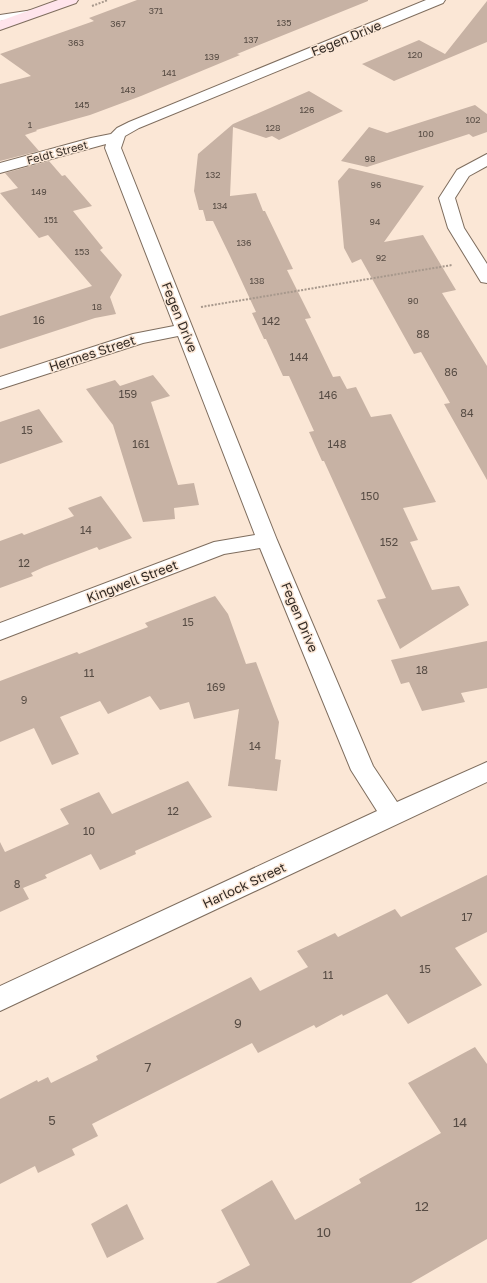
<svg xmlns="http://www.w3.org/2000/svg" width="487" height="1283" viewBox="0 0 487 1283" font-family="'Golos Text',sans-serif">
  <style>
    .building { fill: #c7b2a4 }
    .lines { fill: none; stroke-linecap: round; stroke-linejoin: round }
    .lane-casing { stroke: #7e6d5e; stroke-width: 2 }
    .street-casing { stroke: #7e6d5e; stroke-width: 2 }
    .secondary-casing { stroke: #7e6d5e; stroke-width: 2 }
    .path { stroke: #a7988c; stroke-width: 2; stroke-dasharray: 2 1.5; stroke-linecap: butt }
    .lane { fill: #fff; fill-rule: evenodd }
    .street { fill: #fff; fill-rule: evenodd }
    .secondary { fill: #ffe4ec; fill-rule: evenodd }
    .labels { text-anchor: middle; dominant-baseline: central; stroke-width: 3; stroke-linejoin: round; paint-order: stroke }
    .far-number-label { font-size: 9px; fill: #574c44 }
    .far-street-label { font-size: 11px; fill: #322a24; stroke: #fbe7d6 }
    .number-label { font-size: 11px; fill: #574c44 }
    .street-label { font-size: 13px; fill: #322a24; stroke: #fbe7d6 }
    .near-number-label { font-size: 13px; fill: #574c44 }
  </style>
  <rect width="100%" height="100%" fill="#fbe7d6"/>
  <path class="building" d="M137 0H368V1L237 54 240 55 141 96 90 115 36 130 37 131 25 135 39 151 0 161V84L31 76 0 54 94 21 89 18Z
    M487 1V42L394 81 362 64 419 40 445 54Z
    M309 91 343 111 279 140 272 136 266 138 233 127 230 196 256 193 263 211H265L293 269 287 270 311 318 305 319 333 377 340 376 347 389 356 387 371 417 391 414 436 502 403 508 418 540 410 542 432 590 459 586 469 605 400 649 377 600 386 598 324 461H322L309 432 314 431 289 376H283L266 339H264L252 313 256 312 230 256 213 221H206L203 210H199L194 191 198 154 233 124Z
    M475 105 487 114V132L473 137 469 134 367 167 341 161 369 127 387 133Z
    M49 161 62 176 65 175 92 206 73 211 103 248 100 250 122 275 110 297 116 314 95 318 0 349V316L92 286 48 235 39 238 0 193 18 188 5 173Z
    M349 168 424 186 384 242 423 235 456 290 442 293 487 366V480L444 404 450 403 421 352 414 354 361 259 352 263 344 248 338 181Z
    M153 375 170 396 151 402 178 485 194 483 199 505 174 508 175 519 143 522 113 425 86 389 115 380 120 386Z
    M39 409 63 442 0 464V422Z
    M101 496 132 538 99 550 97 547 44 567 31 573 33 576 0 588V541L22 533 24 535 74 516 68 508Z
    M215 596 228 614 246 664 256 662 279 722 275 759 281 760 277 791 228 786 239 709 194 719 189 702 160 710 150 696 108 714 100 701 60 717 79 754 52 765 34 728 0 742V681L77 652 79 654 148 627 145 623Z
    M487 641V688L461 693 465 702 422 711 409 682 401 684 391 660Z
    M188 781 212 817 135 851 136 854 100 870 91 854 45 875 47 878 23 888 29 899 0 912V842L5 852 69 824 60 809 99 792 112 814Z
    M487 875V932L455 948 482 985 408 1024 387 994 343 1016 342 1014 316 1028 314 1025 258 1053 252 1043 92 1124 98 1136 72 1149 75 1155 38 1173 35 1166 0 1184V1099L37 1080 38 1082 48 1077 51 1083 98 1060 96 1056 251 977 260 991 308 967 297 951 335 933 338 937 395 909 401 917Z
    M475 1047 487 1064V1239L411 1283H216L250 1265 221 1210 272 1180 295 1220 361 1183 359 1179 441 1133 408 1083Z
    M127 1204 144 1239 107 1258 91 1224Z"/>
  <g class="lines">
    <defs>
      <path id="lane" d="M33 10 36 11V15L0 21V15Z"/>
      <path id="street" d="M426 0H445L443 3 139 128 125 136 121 148 277 540 373 766 397 802 487 762V782L0 1011V986L377 811 351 770 260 548 224 554 0 640V623L214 542 255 535 178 336 143 343 0 389V377L133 334 174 326 105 148 106 144 0 173V163L91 138 111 134 117 128 129 122Z
        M487 154V166L469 176 455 198 464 228 487 264V283L481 282 448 228 439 198 457 170Z"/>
      <path id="secondary" d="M58 0H78L76 3 0 30V21Z"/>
    </defs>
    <use href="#lane" class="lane-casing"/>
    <use href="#street" class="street-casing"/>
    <use href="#secondary" class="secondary-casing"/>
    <path class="path" d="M92 6 108 0
      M201 307 452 265"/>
    <use href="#lane" class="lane"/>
    <use href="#street" class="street"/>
    <use href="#secondary" class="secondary"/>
  </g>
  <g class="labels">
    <g class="far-number-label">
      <text x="156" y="10">371</text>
      <text x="284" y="22">135</text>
      <text x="118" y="23">367</text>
      <text x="251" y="39">137</text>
      <text x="76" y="42">363</text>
      <text x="415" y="54">120</text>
      <text x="212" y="56">139</text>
      <text x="169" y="72">141</text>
      <text x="128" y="89">143</text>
      <text x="82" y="104">145</text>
      <text x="307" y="109">126</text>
      <text x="473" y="119">102</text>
      <text x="30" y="124">1</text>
      <text x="273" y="127">128</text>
      <text x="426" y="133">100</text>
      <text x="370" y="158">98</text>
      <text x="213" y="174">132</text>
      <text x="376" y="184">96</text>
      <text x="39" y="191">149</text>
      <text x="220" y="205">134</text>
      <text x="51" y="219">151</text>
      <text x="375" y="221">94</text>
      <text x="244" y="242">136</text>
      <text x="82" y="251">153</text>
      <text x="381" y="257">92</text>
      <text x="257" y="280">138</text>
      <text x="413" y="300">90</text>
      <text x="97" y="306">18</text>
    </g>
    <g class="far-street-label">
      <text transform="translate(57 152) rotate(-15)">Feldt Street</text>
    </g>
    <g class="number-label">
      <text x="39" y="319">16</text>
      <text x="271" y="320">142</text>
      <text x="423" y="333">88</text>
      <text x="299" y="356">144</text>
      <text x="451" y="371">86</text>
      <text x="128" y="393">159</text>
      <text x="328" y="394">146</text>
      <text x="467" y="412">84</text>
      <text x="27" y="429">15</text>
      <text x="141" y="443">161</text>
      <text x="337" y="443">148</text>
      <text x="370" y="495">150</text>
      <text x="86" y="529">14</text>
      <text x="389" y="541">152</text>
      <text x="24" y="562">12</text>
      <text x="188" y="621">15</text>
      <text x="422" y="669">18</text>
      <text x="89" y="672">11</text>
      <text x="216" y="686">169</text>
      <text x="24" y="699">9</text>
      <text x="255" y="745">14</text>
      <text x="173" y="810">12</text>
      <text x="89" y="830">10</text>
      <text x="17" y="883">8</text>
      <text x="467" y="916">17</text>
      <text x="425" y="968">15</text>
      <text x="328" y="974">11</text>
    </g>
    <g class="street-label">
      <text transform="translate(346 38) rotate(-22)">Fegen Drive</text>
      <text transform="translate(180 317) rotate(68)">Fegen Drive</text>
      <text transform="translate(92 353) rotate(-18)">Hermes Street</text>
      <text transform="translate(132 581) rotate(-21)">Kingwell Street</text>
      <text transform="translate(300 617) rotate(67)">Fegen Drive</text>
      <text transform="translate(244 885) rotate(-25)">Harlock Street</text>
    </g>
    <g class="near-number-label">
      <text x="238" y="1023">9</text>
      <text x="148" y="1067">7</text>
      <text x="52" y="1120">5</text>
      <text x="460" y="1122">14</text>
      <text x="422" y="1206">12</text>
      <text x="324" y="1232">10</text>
    </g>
  </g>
</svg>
